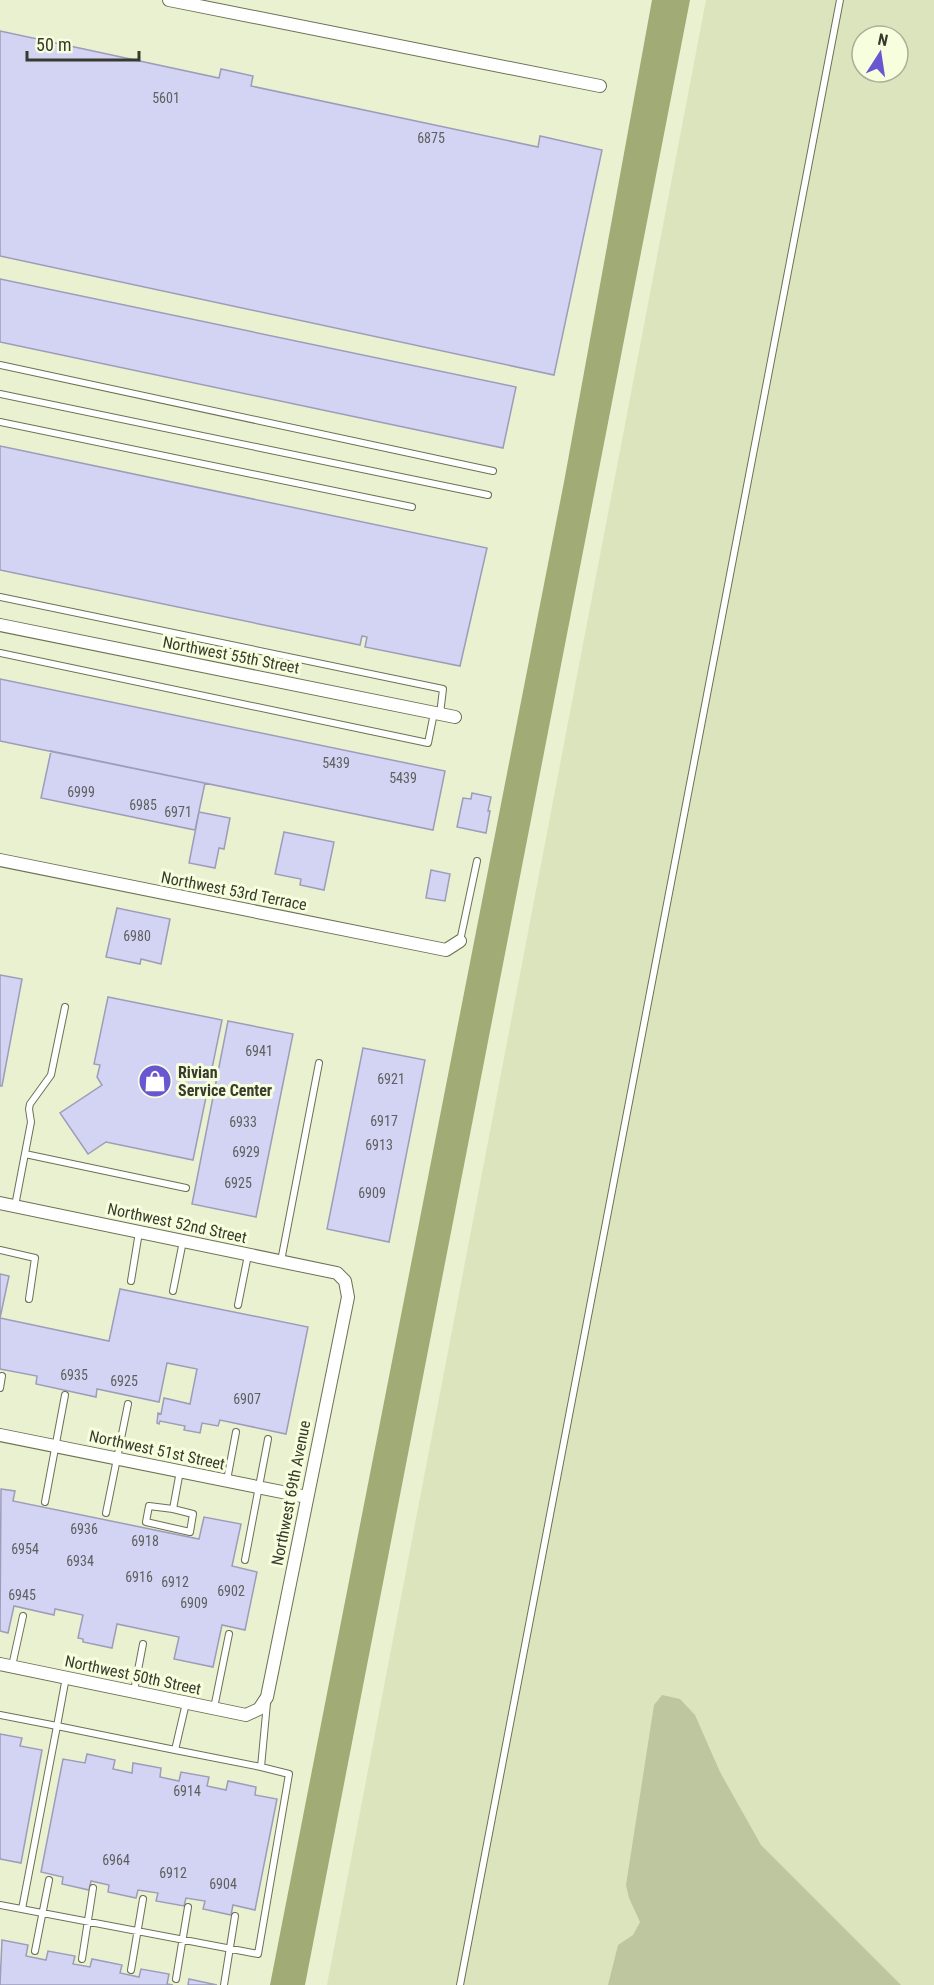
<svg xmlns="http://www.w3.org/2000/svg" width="934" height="1985" viewBox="0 0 934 1985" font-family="'Roboto Condensed',sans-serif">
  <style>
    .built { fill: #dce4bd; fill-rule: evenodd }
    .green { fill: #bec6a0 }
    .water { fill: #a1ab75 }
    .building { fill: #d3d4f3; stroke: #9d9dba; stroke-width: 1.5 }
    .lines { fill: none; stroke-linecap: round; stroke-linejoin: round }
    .service-casing { stroke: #6b7154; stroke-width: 8 }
    .minor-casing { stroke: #6b7154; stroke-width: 14 }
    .service { stroke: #fff; stroke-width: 6 }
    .minor { stroke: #fff; stroke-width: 12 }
    .labels { text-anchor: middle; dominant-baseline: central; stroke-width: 6; stroke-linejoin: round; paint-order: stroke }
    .number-label { font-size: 14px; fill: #5e605e }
    .street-label { font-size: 16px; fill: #373a2d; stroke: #f7fedd }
    .poi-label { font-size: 16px; font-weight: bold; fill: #373a2d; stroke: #f7fedd; text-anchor: start }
  </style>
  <rect width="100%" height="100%" fill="#eaf1d0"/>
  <path class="built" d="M706 0H934V1985H327ZM862 36H898V72H862Z"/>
  <path class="green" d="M662 1695 680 1699 695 1715 720 1772 761 1845 901 1985H608L618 1945 633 1935 640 1922 629 1898 626 1885 654 1705Z"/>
  <path class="water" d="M652 0H690L305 1985H270L564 482Z"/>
  <path class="building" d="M0 31 219 78 221 69 253 76 251 86 538 147 540 136 602 150 554 375 0 256Z
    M0 279 516 387 503 448 0 342Z
    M0 446 487 548 460 666 365 647 367 637 362 636 360 645 0 570Z
    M0 679 445 771 433 830 0 741Z
    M51 751 205 783 195 830 41 798Z
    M472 793 491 797 488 811H490L486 833 457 827 463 798 471 799Z
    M199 812 230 818 224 849 219 848 215 868 189 863Z
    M284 832 334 842 324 890 300 885 301 879 275 874Z
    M431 870 450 874 445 901 426 898Z
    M117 908 170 919 161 964 141 959 140 964 106 957Z
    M0 975 22 979 2 1086H0Z
    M108 997 222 1020 193 1160 106 1142 88 1154 60 1113 102 1085 97 1077 100 1065 94 1064Z
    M228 1021 293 1034 256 1217 192 1204Z
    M363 1048 425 1060 389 1242 327 1229Z
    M0 1274 9 1276 0 1318 109 1341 120 1289 308 1327 286 1434 220 1420 218 1426 202 1423 200 1433 184 1430 185 1426 160 1421 159 1424 157 1423 158 1413 161 1414 164 1398 190 1404 197 1369 167 1363 159 1402 97 1389 96 1397 36 1384 37 1376 0 1369Z
    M1 1489 15 1491 13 1501 199 1539 204 1517 241 1524 232 1566 257 1572 245 1630 222 1625 213 1667 174 1659 179 1637 117 1624 112 1648 83 1642V1639L78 1638 83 1615 55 1609 54 1615 14 1606 8 1633 0 1631Z
    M0 1734 22 1738 20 1746 42 1750 21 1863 0 1859Z
    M87 1754 115 1760 113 1769 132 1773 133 1763 161 1768 160 1777 179 1781 181 1772 209 1777 207 1786 226 1790 228 1781 256 1787 255 1795 277 1799 255 1910 233 1905 231 1915 203 1909 205 1901 186 1898 184 1906 156 1901 158 1893 138 1890 136 1898 108 1892 109 1885 91 1881 89 1890 62 1884 63 1877 41 1872 63 1759 85 1763Z
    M2 1940 28 1945 26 1956 46 1960 48 1951 75 1956 73 1964 90 1967 92 1959 122 1965 120 1973 139 1977 141 1969 169 1974 167 1984 173 1985H0Z
    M189 1979 217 1985H188Z"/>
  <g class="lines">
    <defs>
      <path id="service" d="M0 365 493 471
        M0 394 488 495
        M0 422 412 507
        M0 597 443 689 440 714
        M0 653 428 743 434 713
        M460 941 477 861
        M25 1154 186 1188
        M15 1206 31 1122 29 1109 30 1104 51 1075 65 1007
        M0 1250 35 1258 29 1299
        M281 1261 319 1063
        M131 1281 139 1232
        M173 1291 183 1241
        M238 1305 248 1255
        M0 1388 2 1376
        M227 1480 236 1432
        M45 1502 65 1395
        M173 1509 193 1514 190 1532 146 1522 149 1506 173 1509 180 1471
        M106 1513 128 1404
        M245 1560 268 1439
        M12 1666 23 1616
        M134 1691 143 1644
        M214 1708 229 1634
        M0 1715 57 1726 66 1677
        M175 1750 261 1767 267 1703
        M0 1905 258 1954 289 1774 261 1767
        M22 1909 57 1726 175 1750 186 1703
        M35 1951 49 1880
        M82 1959 93 1888
        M131 1970 143 1899
        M176 1979 188 1907
        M224 1985 235 1916
        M460 1985 840 0"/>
      <path id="minor" d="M169 0 600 86
        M0 625 455 717
        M0 860 446 950 460 941
        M0 1203 337 1273 345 1281 348 1297 267 1697 259 1709 246 1715 0 1664
        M0 1435 307 1497"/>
    </defs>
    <use href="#service" class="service-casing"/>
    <use href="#minor" class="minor-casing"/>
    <use href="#service" class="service"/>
    <use href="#minor" class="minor"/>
  </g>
  <defs>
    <symbol id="shop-disc" viewBox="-11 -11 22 22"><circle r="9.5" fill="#6957d1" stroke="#f7fedd"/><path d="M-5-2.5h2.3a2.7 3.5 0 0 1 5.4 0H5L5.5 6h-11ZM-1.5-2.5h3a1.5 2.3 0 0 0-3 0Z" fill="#fff"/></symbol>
  </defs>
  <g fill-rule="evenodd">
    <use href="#shop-disc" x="136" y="1062" width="38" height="38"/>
  </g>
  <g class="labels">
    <g class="number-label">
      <text x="166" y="98">5601</text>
      <text x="431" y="138">6875</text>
      <text x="336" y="763">5439</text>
      <text x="403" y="778">5439</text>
      <text x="81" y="792">6999</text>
      <text x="143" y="805">6985</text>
      <text x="178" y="812">6971</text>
      <text x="137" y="936">6980</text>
      <text x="259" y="1051">6941</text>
      <text x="391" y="1079">6921</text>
      <text x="384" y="1121">6917</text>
      <text x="243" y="1122">6933</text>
      <text x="379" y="1145">6913</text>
      <text x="246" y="1152">6929</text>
      <text x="238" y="1183">6925</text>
      <text x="372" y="1193">6909</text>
      <text x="74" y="1375">6935</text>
      <text x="124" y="1381">6925</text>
      <text x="247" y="1399">6907</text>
      <text x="84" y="1529">6936</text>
      <text x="145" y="1541">6918</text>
      <text x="25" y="1549">6954</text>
      <text x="80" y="1561">6934</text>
      <text x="139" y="1577">6916</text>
      <text x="175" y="1582">6912</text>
      <text x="231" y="1591">6902</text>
      <text x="22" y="1595">6945</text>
      <text x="194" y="1603">6909</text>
      <text x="187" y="1791">6914</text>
      <text x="116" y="1860">6964</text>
      <text x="173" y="1873">6912</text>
      <text x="223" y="1884">6904</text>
    </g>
    <g class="street-label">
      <text transform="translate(231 655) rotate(11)">Northwest 55th Street</text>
      <text transform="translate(234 891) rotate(11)">Northwest 53rd Terrace</text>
      <text transform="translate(177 1223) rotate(12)">Northwest 52nd Street</text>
      <text transform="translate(157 1450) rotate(12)">Northwest 51st Street</text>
      <text transform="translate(291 1493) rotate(-79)">Northwest 69th Avenue</text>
      <text transform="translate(133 1675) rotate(12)">Northwest 50th Street</text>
    </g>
    <g class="poi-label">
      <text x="178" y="1072">Rivian<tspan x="178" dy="18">Service Center</tspan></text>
    </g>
  </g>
  <g transform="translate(880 54) rotate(12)"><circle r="28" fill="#f7fedd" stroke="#aab097" stroke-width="1.5"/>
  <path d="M0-4.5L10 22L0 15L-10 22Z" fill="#6957d1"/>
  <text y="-9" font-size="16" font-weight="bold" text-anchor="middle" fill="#373a2d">N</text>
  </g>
  <path d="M27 51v9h112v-9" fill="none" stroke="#373a2d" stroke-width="3"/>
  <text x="36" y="51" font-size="18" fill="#373a2d" stroke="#f7fedd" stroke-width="4.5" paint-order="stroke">50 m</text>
</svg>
